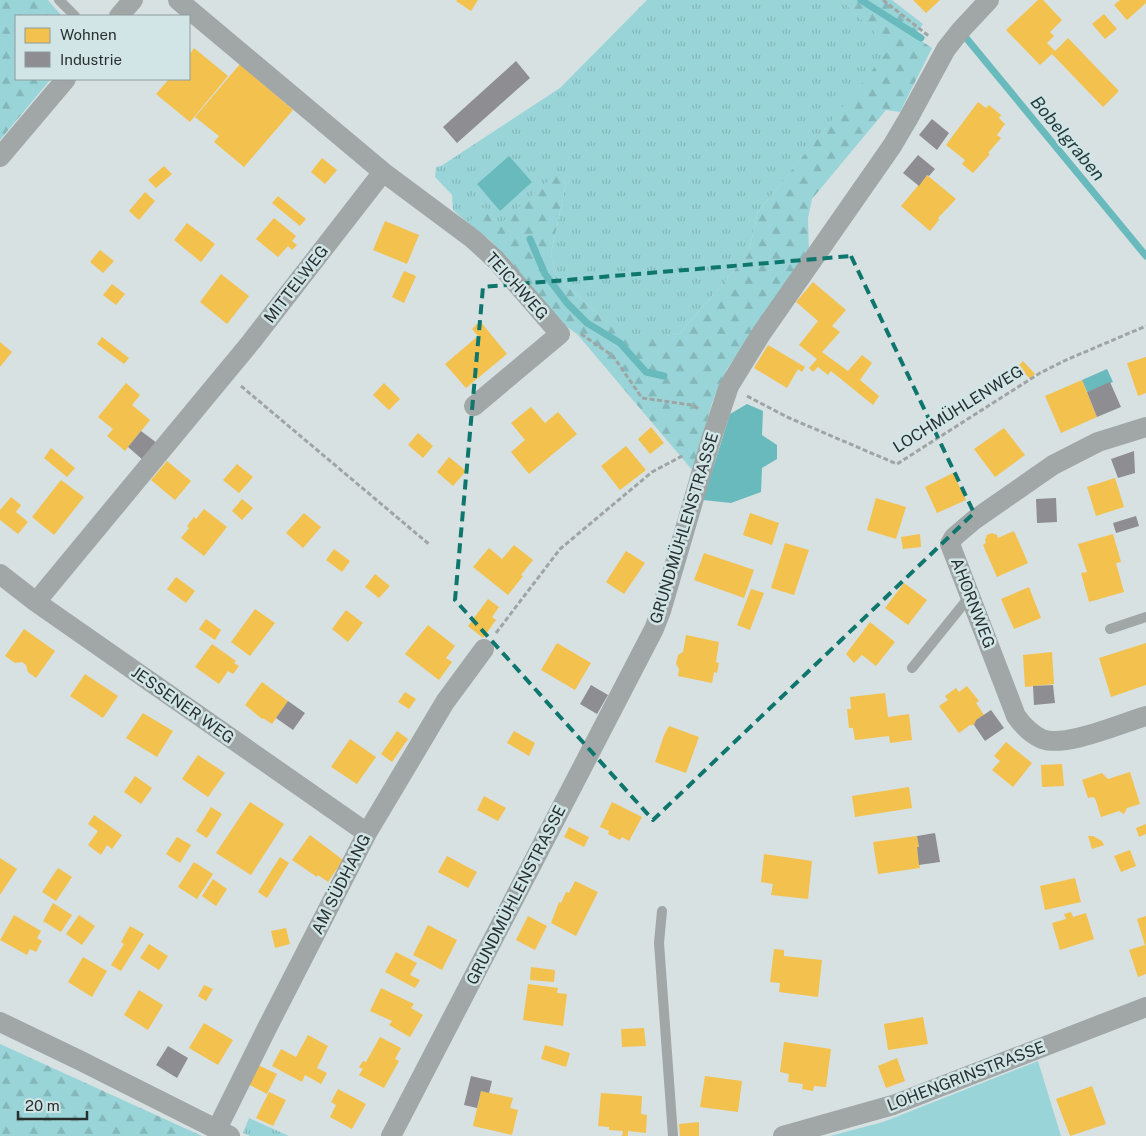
<svg xmlns="http://www.w3.org/2000/svg" width="1146" height="1136" viewBox="0 0 1146 1136" font-family="'Public Sans',sans-serif">
  <style>
    .grass { fill: url(#grass-tufts) }
    .forest { fill: url(#forest-firs) }
    .garden { fill: #99d5d8 }
    .water { fill: #69babd }
    .homes { fill: #f2c14e }
    .industry { fill: #8d8d92 }
    .lines { fill: none; stroke-linecap: round; stroke-linejoin: round }
    .stream { stroke: #69babd; stroke-width: 7 }
    .path { stroke: #9fa5a5; stroke-width: 3; stroke-dasharray: 5 2.5; stroke-linecap: butt }
    .lane { stroke: #a1a6a6; stroke-width: 10 }
    .street { stroke: #a1a6a6; stroke-width: 20 }
    .marked { fill: none; stroke: #0f766e; stroke-width: 4; stroke-dasharray: 10 6; stroke-linejoin: round }
    .labels { text-anchor: middle; dominant-baseline: central; stroke-width: 5; stroke-linejoin: round; paint-order: stroke }
    .street-label { font-size: 16px; fill: #282f2f; stroke: #d2e5e6 }
    .water-label { font-size: 18px; font-style: italic; fill: #243d3e; stroke: #d2e5e6 }
  </style>
  <defs>
    <pattern id="grass-tufts" width="24" height="20" patternUnits="userSpaceOnUse" patternTransform="scale(1.25)"><rect width="24" height="20" fill="#99d5d8"/><path d="M3 7l-1-3M5 7V3M7 7l1-3M15 17l-1-3M17 17v-4M19 17l1-3" fill="none" stroke="#84b7ba"/></pattern>
    <pattern id="forest-firs" width="22" height="20" patternUnits="userSpaceOnUse" patternTransform="scale(1.25)"><rect width="22" height="20" fill="#99d5d8"/><path d="M5 1l3.5 6h-7zM16 11l3.5 6h-7z" fill="#84b7ba"/></pattern>
  </defs>
  <rect width="100%" height="100%" fill="#d7e1e2"/>
  <path class="grass" d="M647 0H842L891 48 758 212 748 255 679 334 638 340 602 318 557 276 551 253 566 184 559 172 500 225 484 208 468 223 453 210 452 195 435 177 436 167 441 166 560 88Z
    M249 1118 289 1136H250L243 1133Z"/>
  <path class="forest" d="M0 0H48L62 16H16V79H51L0 140Z
    M842 0H892L923 24 914 36 932 48 900 112 886 110 812 199 808 218 809 252 727 369 712 403 693 471 577 334 563 324 491 241 468 223 484 207 500 224 559 171 566 184 551 253 557 276 602 318 638 339 679 334 748 255 758 212 890 48Z
    M0 1044 202 1136H0Z"/>
  <path class="garden" d="M1038 1061 1061 1136H830L883 1122Z"/>
  <path class="water" d="M509 156 532 182 500 211 477 184Z
    M1107 369 1113 382 1087 392 1082 380Z
    M747 404 763 411 762 435 777 445V459L762 468 761 492 731 503 703 500 730 414Z"/>
  <path class="homes" d="M457 0H478L471 11 456 1Z
    M913 0H940L926 13Z
    M1038 0H1043L1062 20 1050 32 1054 36 1047 43 1055 51 1068 38 1119 91 1103 107 1052 54 1040 65 1006 30Z
    M1120 0H1146V3L1127 20 1114 5Z
    M1104 14 1117 29 1105 39 1092 24Z
    M194 48 228 76 190 122 156 94 169 79H189V55Z
    M240 64 293 110 244 167 214 142 219 136 195 117Z
    M978 102 986 108 989 105 1001 115 999 118 1005 124 997 135 1001 138 988 153 990 154 973 173 962 164 965 160 946 145Z
    M322 158 337 170 325 184 311 172Z
    M164 166 172 174 156 188 148 180Z
    M927 175 956 199 938 218 939 220 930 231 901 206Z
    M145 192 155 201 139 220 129 211Z
    M278 196 306 219 300 226 272 203Z
    M274 218 296 236 292 241 297 245 292 250 288 246 278 257 256 239Z
    M385 221 419 235 407 264 373 250Z
    M187 223 215 244 201 262 174 240Z
    M100 250 114 261 103 273 90 262Z
    M404 271 416 276 404 303 392 297Z
    M221 274 249 296 227 324 200 302Z
    M813 282 846 310 832 326 840 332 822 352 848 371 862 355 872 363 860 380 879 396 873 405 831 371 828 375 818 367 813 372 809 368 817 359 799 345 818 321 796 302Z
    M112 284 125 294 116 305 103 295Z
    M480 321 507 354 466 388 445 364 478 336 472 329Z
    M102 337 129 358 124 364 97 344Z
    M0 342 12 352 0 367Z
    M768 345 805 367 802 372 798 369 787 388 754 368Z
    M1146 357V393L1138 396 1127 363Z
    M1023 361 1035 374 1030 379 1018 366Z
    M1082 380 1097 417 1061 433 1045 396Z
    M126 383 140 395 132 405 150 420 125 451 107 436 113 429 98 417Z
    M384 383 400 399 389 410 373 395Z
    M531 407 545 423 558 412 577 434 529 474 511 452 525 440 511 423Z
    M651 427 664 443 650 454 638 439Z
    M1004 428 1025 455 995 477 974 449Z
    M418 433 433 446 423 458 408 445Z
    M626 446 646 470 620 490 601 466Z
    M51 448 75 468 67 477 44 458Z
    M449 457 466 471 453 486 437 472Z
    M167 461 191 481 175 500 151 480Z
    M237 464 253 477 239 493 223 480Z
    M953 473 966 500 937 513 925 487Z
    M1115 478 1124 507 1096 516 1087 487Z
    M61 480 84 497 54 535 32 517Z
    M11 497 21 505 16 512 28 522 18 534 0 520V510Z
    M876 498 906 507 896 539 867 530Z
    M242 499 253 508 242 520 232 511Z
    M204 509 227 527 204 556 181 538 189 528 187 526 194 517 196 519Z
    M304 513 321 527 303 548 286 533Z
    M750 513 779 523 772 545 743 535Z
    M1014 531 1028 563 997 577 983 545 986 543 985 540 987 535 992 533 997 535 998 538Z
    M920 534 921 547 903 549 901 537Z
    M1113 534 1121 562 1116 563 1124 592 1089 602 1081 573 1087 572 1078 544Z
    M785 543 809 550 794 595 771 588Z
    M514 545 533 560 521 575 523 576 508 595 473 567 489 548 502 559Z
    M334 549 350 561 342 572 326 560Z
    M626 551 645 563 624 594 606 582Z
    M704 553 754 570 744 598 694 580Z
    M375 574 390 586 379 598 365 587Z
    M176 577 195 591 186 603 167 589Z
    M904 583 927 600 908 625 885 608Z
    M1029 587 1041 618 1014 629 1001 599Z
    M751 589 764 593 750 630 737 625Z
    M488 599 499 607 492 617 496 620 483 638 468 626Z
    M255 609 275 623 250 656 231 642Z
    M346 610 363 623 348 642 332 629Z
    M206 619 221 630 215 640 199 629Z
    M870 622 895 642 876 666 862 655 854 663 846 654Z
    M428 625 455 646 446 658 452 662 439 680 405 654Z
    M24 629 55 651 36 678 28 672 26 665 22 662 15 663 5 656Z
    M686 635 719 642 716 662 719 663 717 673 714 672 712 683 678 676 679 669 676 664 678 655 683 652Z
    M557 643 591 663 575 690 541 670Z
    M1146 643V685L1111 697 1099 658Z
    M212 644 236 661 234 663 239 666 233 674 228 671 219 684 195 667Z
    M1052 652 1054 684 1025 687 1023 655Z
    M85 674 118 696 103 718 70 696Z
    M262 682 288 701 272 724 263 718 262 719 245 705Z
    M967 686 979 701 976 703 984 715 976 720 974 725H970L959 733 939 706 948 700 945 696 956 688 959 692Z
    M405 692 416 699 409 709 398 702Z
    M885 693 888 717 909 714 912 740 890 743 889 736 855 740 853 728H849L847 709H851L850 697Z
    M143 713 173 731 157 757 126 738Z
    M669 726 699 737 686 773 655 762 664 735Z
    M397 731 408 739 392 762 381 754Z
    M514 731 535 743 529 756 507 743Z
    M350 739 376 757 357 784 331 767Z
    M1006 742 1032 763 1013 787 992 770 1000 761 994 756Z
    M198 755 225 773 208 797 182 779Z
    M1062 764 1064 786 1042 787 1041 765Z
    M1130 772 1140 804 1127 808 1124 814 1119 811 1101 817 1095 798 1092 797 1088 798 1082 780 1102 773 1108 779Z
    M135 776 152 788 141 804 124 792Z
    M909 787 912 808 855 817 852 796Z
    M484 796 506 808 498 821 477 810Z
    M250 802 284 824 251 875 216 853Z
    M612 802 642 817 629 841 622 837 620 840 608 834 609 831 600 827Z
    M211 807 222 814 207 838 196 831Z
    M94 815 122 835 112 849 107 845 101 855 88 845 98 831 88 824Z
    M1146 824V834L1139 837 1136 828Z
    M569 827 589 837 584 847 564 837Z
    M310 835 343 860 328 882 318 875 317 877 292 860Z
    M917 836 919 847H917L920 868 878 874 873 842Z
    M1088 836H1093L1102 841 1104 845 1092 849Z
    M177 837 191 845 180 863 166 854Z
    M1130 850 1136 866 1121 872 1114 856Z
    M764 854 812 861 808 899 771 895 773 884 761 882Z
    M447 856 477 872 468 888 438 872Z
    M280 857 289 863 267 898 258 892Z
    M0 858 17 869 0 895Z
    M194 862 213 874 197 899 178 887Z
    M58 868 72 877 56 901 42 892Z
    M1075 878 1081 902 1045 910 1040 886Z
    M213 879 227 889 216 906 202 896Z
    M575 881 598 892 576 936 551 923 559 902 561 903 566 892 569 893Z
    M53 903 72 915 61 932 43 921Z
    M1071 912 1073 917 1086 913 1094 939 1060 950 1052 923 1066 919 1064 914Z
    M14 915 41 931 37 938 42 941 36 952 30 949 27 955 0 940Z
    M79 915 95 926 82 945 66 934Z
    M528 916 547 926 535 950 516 940Z
    M1146 916V974L1138 977 1129 950 1145 945 1137 919Z
    M428 925 457 940 442 970 413 955Z
    M130 926 144 934 121 971 111 965 124 944 121 942Z
    M286 928 290 944 275 948 271 931Z
    M149 944 168 956 159 970 140 958Z
    M774 949 784 950V956L822 960 818 997 779 992 780 983 770 982Z
    M396 952 417 963 410 975 420 980 415 988 385 972Z
    M83 957 107 971 92 997 68 982Z
    M531 967 555 970 554 982 530 980Z
    M528 984 558 988 557 993 567 994 563 1026 523 1020Z
    M204 985 213 989 206 1001 198 996Z
    M381 988 414 1004 411 1008 423 1015 410 1037 389 1025 392 1021 370 1011Z
    M139 990 163 1005 148 1030 124 1015Z
    M923 1017 928 1044 888 1050 884 1024Z
    M204 1023 233 1040 218 1065 189 1048Z
    M644 1028 646 1046 622 1047 621 1029Z
    M308 1035 328 1046 317 1068 327 1073 321 1084 305 1075 302 1082 272 1066 281 1049 296 1057Z
    M380 1037 401 1048 395 1059 399 1061 384 1088 359 1075 363 1069 359 1067 363 1061 366 1062Z
    M784 1042 831 1049 826 1087 814 1086 813 1091 802 1089 803 1084 788 1082 789 1074 780 1072Z
    M545 1045 570 1053 566 1067 541 1059Z
    M897 1058 905 1081 886 1088 878 1066Z
    M258 1065 277 1074 267 1094 248 1084Z
    M705 1076 742 1081 738 1112 700 1107Z
    M1092 1086 1106 1124 1070 1136 1056 1099Z
    M338 1089 366 1104 352 1129 330 1117 336 1105 331 1102Z
    M481 1091 513 1098 510 1108 518 1110 512 1135 473 1126Z
    M269 1092 286 1100 273 1126 256 1118Z
    M601 1093 642 1096 641 1114 647 1115 646 1133 628 1131V1136H622L623 1131 609 1130V1127L598 1126Z
    M699 1122V1136H680L679 1124Z"/>
  <path class="industry" d="M516 61 530 78 457 143 443 127Z
    M932 119 949 133 937 150 919 135Z
    M918 155 935 169 929 176 927 175 919 186 903 173Z
    M1110 382 1121 407 1097 417 1087 392Z
    M141 431 157 443 143 460 128 447Z
    M1134 451 1135 473 1118 478 1111 459Z
    M1056 498 1057 522 1037 523 1036 499Z
    M1136 516 1139 526 1116 533 1113 523Z
    M591 685 608 695 597 714 580 704Z
    M1053 685 1055 703 1034 705 1033 686Z
    M288 701 305 713 293 730 276 718Z
    M991 710 1004 728 985 741 974 725 976 720Z
    M935 833 940 862 919 865 917 847H919L917 836Z
    M168 1046 188 1058 177 1078 156 1065Z
    M471 1076 492 1081 489 1093 481 1091 477 1108 464 1105Z"/>
  <g class="lines">
    <path class="stream" d="M861 0 921 38
      M967 39 1146 256
      M530 239 545 274 567 303 587 323 620 343 646 372 664 376"/>
    <path class="path" d="M883 0 930 37
      M581 334 613 356 642 398 692 405 699 409
      M241 386 430 545
      M747 396 787 417 897 464 1040 373 1066 360 1146 326
      M496 633 560 549 652 472 684 455"/>
    <path class="lane" d="M59 0 75 16
      M1110 629 1146 617
      M912 668 970 596
      M662 911 659 943 673 1136"/>
    <path class="street" d="M178 0 383 172 473 239 496 260 560 334 474 406
      M119 16 133 0
      M0 157 66 79
      M1146 427 1098 442 1053 465 974 520 954 537 950 544 1016 716C1023 726 1031 734 1042 739 1065 748 1122 723 1146 716
      M0 574 36 602 367 833
      M36 602 251 342 383 172
      M0 1022 79 1060 230 1136
      M217 1129 267 1028 367 833 445 702 484 649
      M391 1136 654 629 661 611 711 440 729 386 761 334 892 146 908 119 946 49 961 30 989 0
      M783 1136 893 1105 1146 1007"/>
  </g>
  <path class="marked" d="M851 256 974 513 653 820 455 600 483 287Z"/>
  <g class="labels">
    <g class="street-label">
      <text transform="translate(296 284) rotate(-52)">MITTELWEG</text>
      <text transform="translate(517 286) rotate(48)">TEICHWEG</text>
      <text transform="translate(958 409) rotate(-32)">LOCHMÜHLENWEG</text>
      <text transform="translate(684 528) rotate(-73)">GRUNDMÜHLENSTRASSE</text>
      <text transform="translate(973 603) rotate(69)">AHORNWEG</text>
      <text transform="translate(183 705) rotate(35)">JESSENER WEG</text>
      <text transform="translate(341 884) rotate(-63)">AM SÜDHANG</text>
      <text transform="translate(516 895) rotate(-63)">GRUNDMÜHLENSTRASSE</text>
      <text transform="translate(966 1076) rotate(-21)">LOHENGRINSTRASSE</text>
    </g>
    <g class="water-label">
      <text transform="translate(1068 138) rotate(50)">Bobelgraben</text>
    </g>
  </g>
  <rect x="15" y="15" width="175" height="65" fill="#d2e5e6" stroke="#8e9c9d"/>
  <rect x="25" y="28" width="25" height="15" fill="#f2c14e" stroke="#8e9c9d"/>
  <text x="60" y="40" font-size="15" fill="#282f2f">Wohnen</text>
  <rect x="25" y="52" width="25" height="15" fill="#8d8d92" stroke="#8e9c9d"/>
  <text x="60" y="65" font-size="15" fill="#282f2f">Industrie</text>
  <path d="M18 1111v8h69v-8" fill="none" stroke="#282f2f" stroke-width="2.5"/>
  <text x="25" y="1111" font-size="15" fill="#282f2f" stroke="#d2e5e6" stroke-width="4" paint-order="stroke">20 m</text>
</svg>
